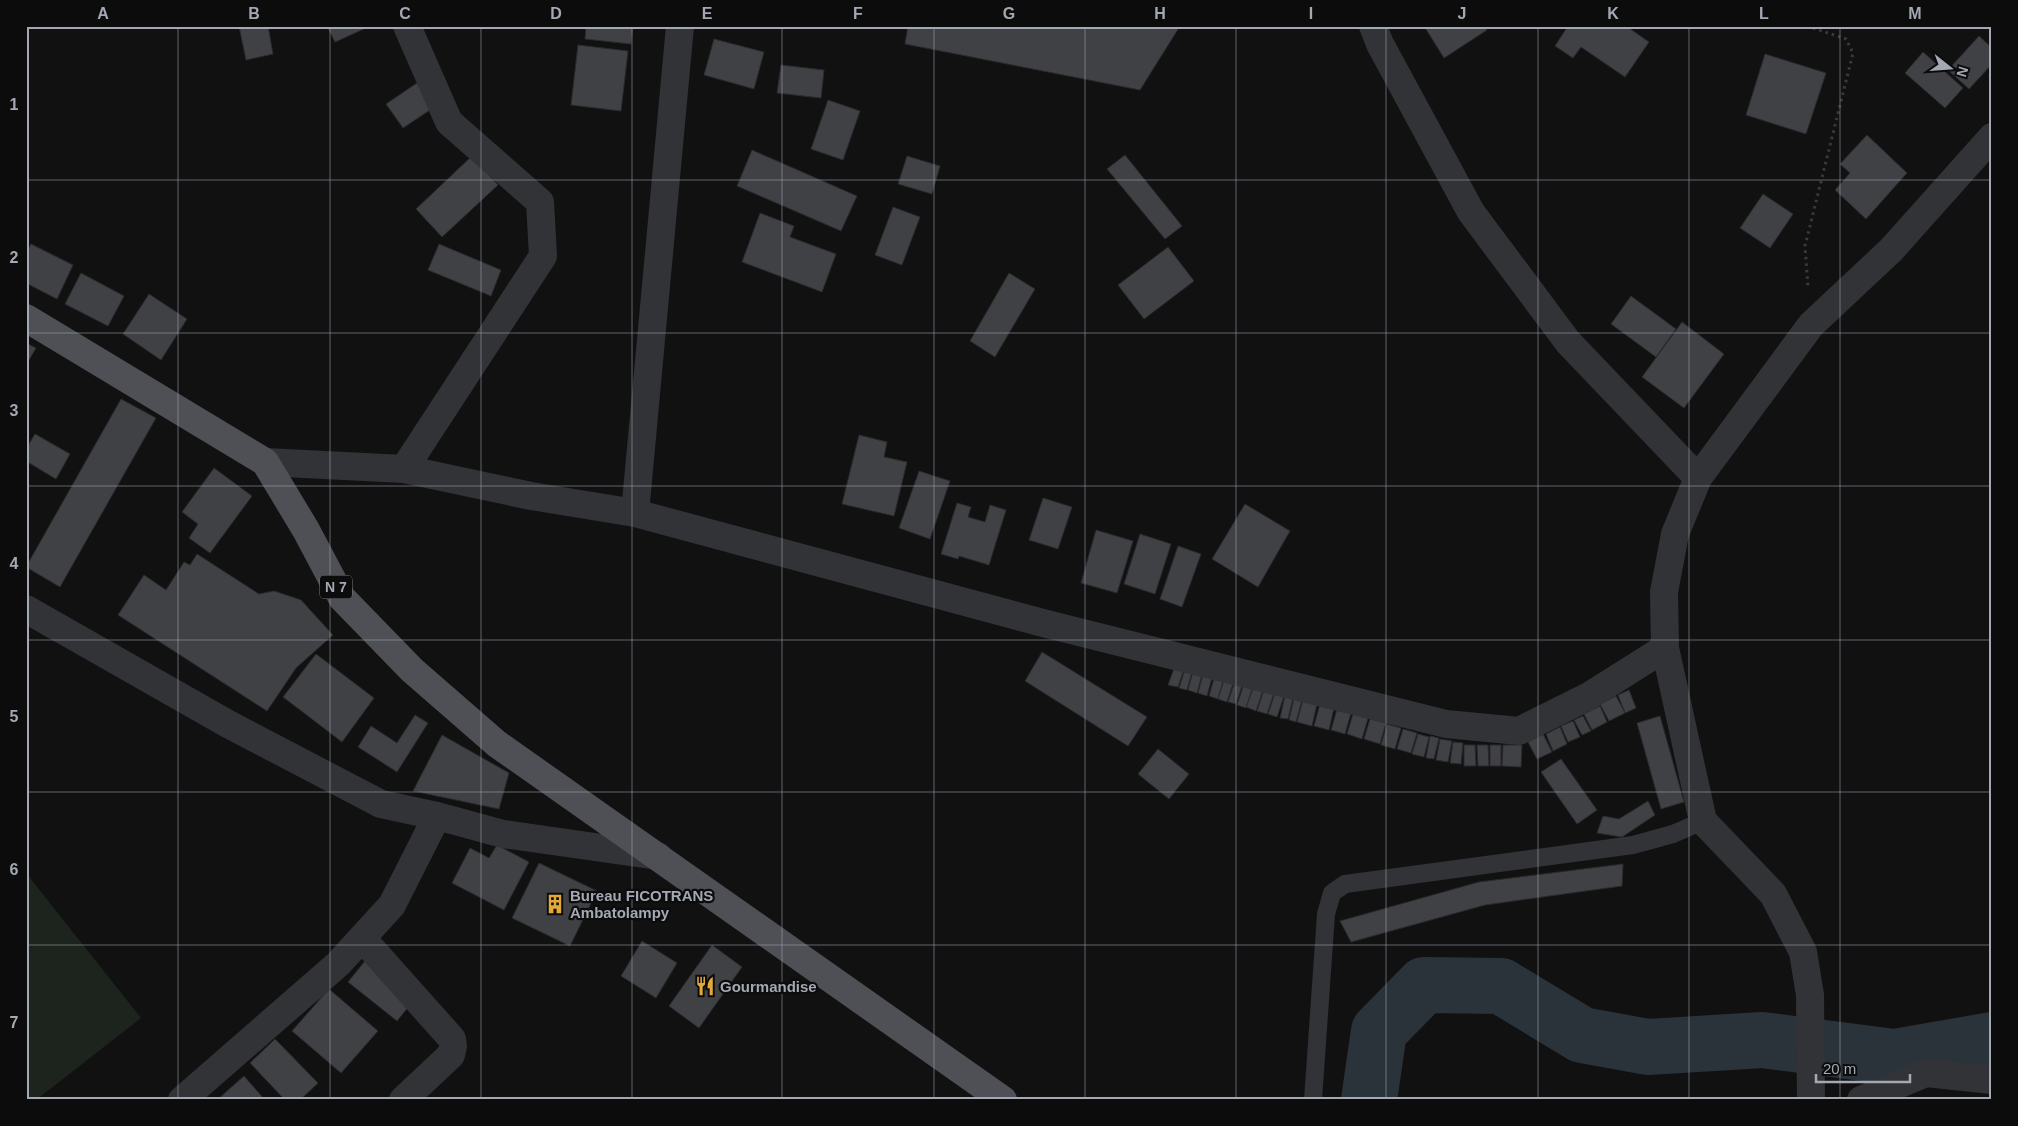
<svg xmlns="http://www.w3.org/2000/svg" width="2018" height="1126" viewBox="0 0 2018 1126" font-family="Helvetica,sans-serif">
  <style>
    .green { fill: #1d241e }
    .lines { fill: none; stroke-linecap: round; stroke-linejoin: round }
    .river { stroke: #2b333a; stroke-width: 56 }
    .building { fill: #404145; stroke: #2b2b2e }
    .path { stroke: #383a3e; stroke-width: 3; stroke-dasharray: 2.5 4; stroke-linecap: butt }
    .lane { stroke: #323337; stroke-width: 18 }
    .street { stroke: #323337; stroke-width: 28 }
    .primary { stroke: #4e5056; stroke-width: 28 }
    .grid { fill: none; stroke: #a3a8b2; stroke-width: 1; stroke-opacity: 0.55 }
    .labels { text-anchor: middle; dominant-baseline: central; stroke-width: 4.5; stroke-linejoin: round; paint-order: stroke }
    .shield { fill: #0c0c0d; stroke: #767980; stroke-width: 1 }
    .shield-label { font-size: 14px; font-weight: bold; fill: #a3a8b2 }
    .poi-label { font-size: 15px; font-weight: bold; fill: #a3a8b2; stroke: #0c0c0d; text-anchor: start }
    .neatline { fill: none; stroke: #a3a8b2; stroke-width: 2 }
    .grid-label { font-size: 16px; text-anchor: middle; font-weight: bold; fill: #a3a8b2 }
  </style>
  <rect width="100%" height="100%" fill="#111112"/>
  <path class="green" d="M26 873 141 1018 36 1100H26Z"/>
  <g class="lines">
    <path class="river" d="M1369 1100 1379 1031 1424 985 1501 986 1582 1035 1648 1047 1762 1040 1894 1057 1992 1040"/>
  </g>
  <path class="building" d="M239 26H268L273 54 246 60Z
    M327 26H365L366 28 335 42Z
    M586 26H633L631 44 585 39Z
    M908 26H1180L1140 90 905 44Z
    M1424 26H1484L1487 30 1444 58Z
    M1568 26H1626L1649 42 1625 77 1581 47 1573 58 1555 46Z
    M1979 36 1992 48V64L1969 89 1948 70Z
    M714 39 764 52 754 89 704 75Z
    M578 45 628 51 621 111 571 105Z
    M1923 52 1963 88 1945 108 1905 73Z
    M1765 54 1826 73 1806 134 1746 115Z
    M781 65 824 70 821 98 777 93Z
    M417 83 433 108 403 128 386 104Z
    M828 100 860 111 843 160 811 149Z
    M1867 135 1907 173 1866 219 1835 190 1850 173 1840 164Z
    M752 150 857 196 841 231 737 186Z
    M1125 155 1182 226 1165 239 1107 169Z
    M472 156 498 185 442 237 416 209Z
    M907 156 940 166 932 194 898 184Z
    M1763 194 1793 214 1770 248 1740 228Z
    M893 207 920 217 902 265 875 255Z
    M760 213 794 226 790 237 836 254 822 292 742 262Z
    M31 244 73 265 57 299 26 283V253Z
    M439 244 501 270 491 296 428 270Z
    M1168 247 1194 281 1144 319 1118 285Z
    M81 273 124 296 108 326 65 304Z
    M1009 273 1035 289 995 357 970 341Z
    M149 294 187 319 161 360 123 334Z
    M1631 296 1676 329 1656 357 1611 324Z
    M1682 322 1724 354 1684 408 1642 377Z
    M26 343 36 348 26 365Z
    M121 399 156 418 60 587 26 567Z
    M35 434 70 454 56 479 26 461V449Z
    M859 435 887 442 884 457 907 462 894 516 842 504Z
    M214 468 252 496 210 553 189 538 198 524 182 512Z
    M919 471 950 481 930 539 899 528Z
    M1043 498 1072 507 1058 549 1029 540Z
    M957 503 971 507 968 517 985 522 990 505 1006 510 989 565 959 556 958 559 941 554Z
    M1245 504 1290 531 1258 587 1212 559Z
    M1096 530 1133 541 1117 593 1081 583Z
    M1140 534 1171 544 1155 594 1124 584Z
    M1178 546 1201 554 1182 607 1160 599Z
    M197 554 259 594 274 591 301 600 333 635 296 668 267 711 118 615 144 575 166 590 184 562 190 565Z
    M1042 652 1147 717 1128 746 1025 681Z
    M316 654 374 698 342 742 283 697Z
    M1176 663 1185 666 1178 687 1168 685Z
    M1186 666 1193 668 1187 690 1179 688Z
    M1194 668 1203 671 1197 693 1188 690Z
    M1204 671 1213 674 1207 696 1198 693Z
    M1215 675 1224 677 1218 699 1209 696Z
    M1225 677 1234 680 1227 702 1218 699Z
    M1235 681 1243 683 1236 704 1228 702Z
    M1244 684 1253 686 1246 708 1237 705Z
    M1254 686 1263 690 1256 711 1246 707Z
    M1264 690 1274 693 1267 714 1257 711Z
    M1629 690 1636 708 1625 713 1618 695Z
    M1275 693 1284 696 1277 717 1268 714Z
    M1285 696 1293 698 1288 719 1280 718Z
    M1616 696 1625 713 1609 721 1600 704Z
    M1294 698 1302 700 1296 722 1289 720Z
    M1303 700 1317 704 1312 726 1297 722Z
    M1320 704 1334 708 1329 730 1314 726Z
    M1600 706 1607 722 1592 730 1584 714Z
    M1337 709 1351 713 1345 734 1331 730Z
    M1353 714 1368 718 1362 739 1347 734Z
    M415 715 428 723 397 772 358 747 371 726 397 743Z
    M1583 716 1591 731 1582 735 1574 720Z
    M1660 716 1684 802 1661 809 1637 723Z
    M1370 719 1386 723 1380 744 1364 739Z
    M1573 721 1580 737 1568 742 1561 726Z
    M1387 724 1401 728 1395 749 1381 745Z
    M1560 727 1567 744 1553 751 1546 734Z
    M1403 729 1417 733 1411 753 1397 749Z
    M1418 734 1429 737 1424 757 1412 754Z
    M1543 734 1552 752 1537 759 1528 742Z
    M442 735 509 773 499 809 413 791Z
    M1430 736 1439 738 1434 759 1426 758Z
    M1440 739 1452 741 1448 762 1436 760Z
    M1453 742 1463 743 1461 764 1450 763Z
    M1464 745H1475L1476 766H1464Z
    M1477 745H1488L1489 766H1478Z
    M1490 745H1501V766H1490Z
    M1503 745H1522L1521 767 1502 766Z
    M1158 749 1189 774 1169 799 1138 774Z
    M1561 759 1597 810 1577 824 1541 772Z
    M1648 801 1655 815 1622 837 1597 833 1603 816 1619 819Z
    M497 845 529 862 504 910 452 883 470 848 489 858Z
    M539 863 597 891 570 946 512 918Z
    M1623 864 1622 886 1485 905 1351 942 1340 921 1479 882Z
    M642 941 677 963 656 998 621 976Z
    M712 945 742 967 699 1028 669 1006Z
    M365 961 414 1000 397 1021 348 982Z
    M329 989 378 1031 341 1073 292 1031Z
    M275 1039 318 1083 300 1100H285L250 1063Z
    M244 1076 265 1100H217Z"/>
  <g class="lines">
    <path class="path" d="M1807 26 1846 39 1853 53 1805 246 1808 287"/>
    <path class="lane" d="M1313 1100 1326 914 1332 893 1345 884 1633 845 1673 834 1703 821"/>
    <path class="street" d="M1373 26 1380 44 1471 212 1568 342 1698 478
      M265 462 404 469 531 496 635 513 1043 623 1446 724 1519 731 1589 696 1665 648
      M404 469 543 256 540 202 449 122 407 26
      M635 513 680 26
      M26 609 228 724 381 804 437 816 503 834 658 856
      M362 938 452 1039 453 1046 451 1055 403 1100
      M182 1100 338 964 392 905 437 816
      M1811 1100 1810 995 1803 952 1773 894 1703 821 1665 648 1664 592 1675 534 1698 478 1811 325 1891 250 1992 137
      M1861 1100 1926 1073 1992 1080"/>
    <path class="primary" d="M26 318 265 462 306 530 342 598 412 670 497 744 1003 1100"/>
  </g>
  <path class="grid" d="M178 26V1100M330 26V1100M481 26V1100M632 26V1100M782 26V1100M934 26V1100M1085 26V1100M1236 26V1100M1386 26V1100M1538 26V1100M1689 26V1100M1840 26V1100M26 180H1992M26 333H1992M26 486H1992M26 640H1992M26 792H1992M26 945H1992"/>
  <defs>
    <symbol id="building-bare" viewBox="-9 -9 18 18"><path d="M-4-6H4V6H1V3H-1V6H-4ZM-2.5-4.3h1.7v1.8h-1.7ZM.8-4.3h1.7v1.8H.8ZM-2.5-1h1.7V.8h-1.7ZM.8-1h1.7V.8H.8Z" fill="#e3a838" stroke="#0c0c0d" stroke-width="2.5" paint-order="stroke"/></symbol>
    <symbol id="restaurant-bare" viewBox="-9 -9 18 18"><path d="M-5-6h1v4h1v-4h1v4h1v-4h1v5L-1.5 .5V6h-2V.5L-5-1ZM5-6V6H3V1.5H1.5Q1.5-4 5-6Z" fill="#e3a838" stroke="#0c0c0d" stroke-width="2.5" paint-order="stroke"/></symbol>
  </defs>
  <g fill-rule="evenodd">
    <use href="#building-bare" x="541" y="890" width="28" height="28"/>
    <use href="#restaurant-bare" x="691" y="972" width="28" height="28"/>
  </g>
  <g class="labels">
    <rect class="shield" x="320" y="575.5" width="32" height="23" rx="4"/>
    <g class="shield-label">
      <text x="336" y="587">N 7</text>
    </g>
    <g class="poi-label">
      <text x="570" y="895">Bureau FICOTRANS<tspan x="570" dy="17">Ambatolampy</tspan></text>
      <text x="720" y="986">Gourmandise</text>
    </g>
  </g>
  <rect width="2018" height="1126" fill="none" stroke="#0c0c0d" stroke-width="55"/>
  <g transform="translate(1950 68) rotate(107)" stroke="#0c0c0d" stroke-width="4" paint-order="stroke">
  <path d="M0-4L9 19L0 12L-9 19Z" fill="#a3a8b2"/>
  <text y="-8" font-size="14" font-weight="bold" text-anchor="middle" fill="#a3a8b2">N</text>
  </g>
  <path d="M1816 1074v8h94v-8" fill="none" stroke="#a3a8b2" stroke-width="2.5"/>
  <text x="1823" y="1074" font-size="15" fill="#a3a8b2" stroke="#0c0c0d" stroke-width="4" paint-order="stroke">20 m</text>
  <rect x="28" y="28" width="1962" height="1070" class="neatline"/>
  <g class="grid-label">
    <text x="103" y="19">A</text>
    <text x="254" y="19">B</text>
    <text x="405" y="19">C</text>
    <text x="556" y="19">D</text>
    <text x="707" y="19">E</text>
    <text x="858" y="19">F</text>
    <text x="1009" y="19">G</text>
    <text x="1160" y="19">H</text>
    <text x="1311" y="19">I</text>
    <text x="1462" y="19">J</text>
    <text x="1613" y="19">K</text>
    <text x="1764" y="19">L</text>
    <text x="1915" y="19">M</text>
    <text x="14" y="110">1</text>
    <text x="14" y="263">2</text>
    <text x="14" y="416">3</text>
    <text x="14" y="569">4</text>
    <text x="14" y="722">5</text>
    <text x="14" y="875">6</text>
    <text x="14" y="1028">7</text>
  </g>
</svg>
